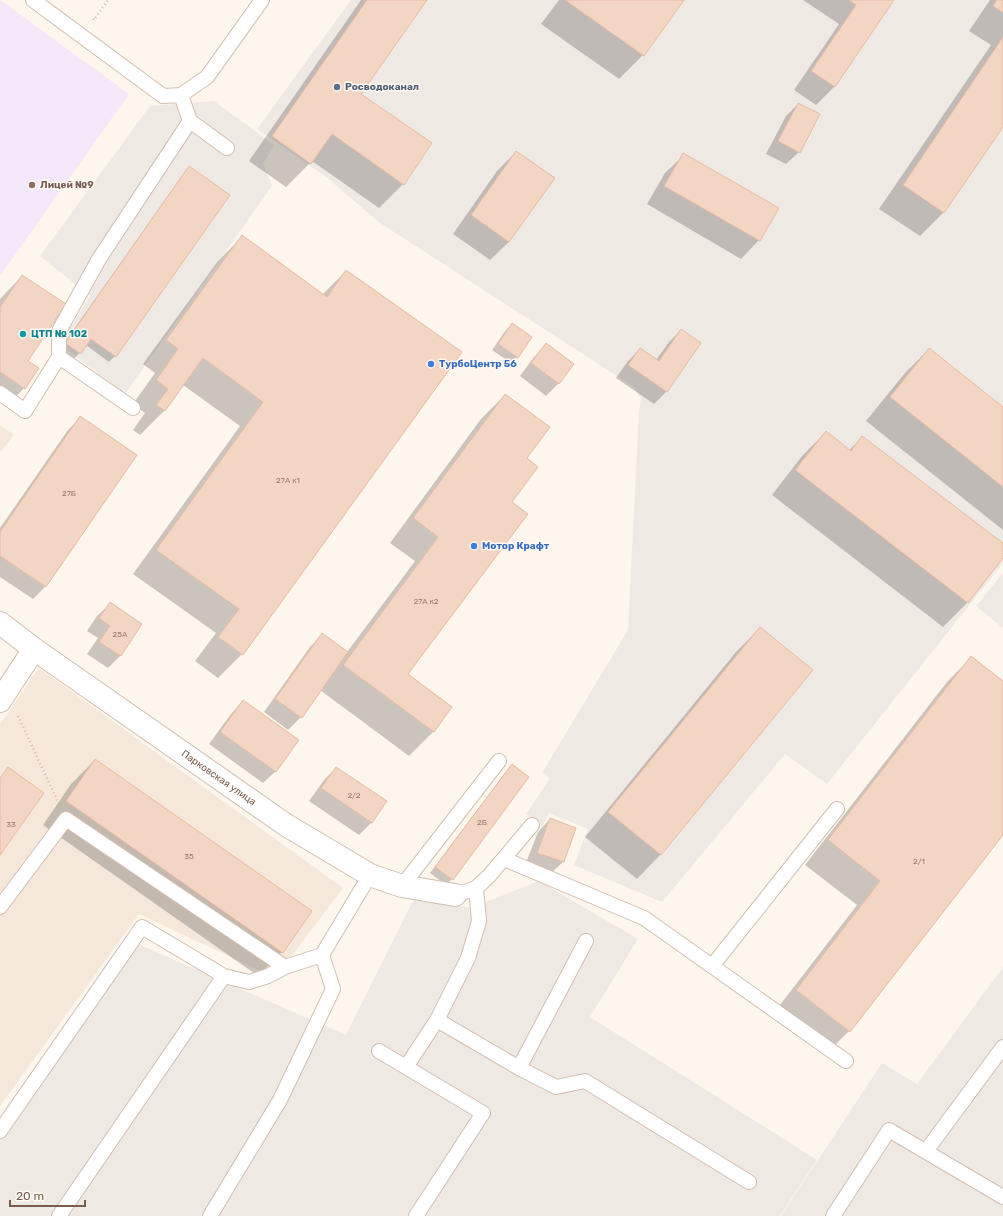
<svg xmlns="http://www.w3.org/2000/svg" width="1003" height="1216" viewBox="0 0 1003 1216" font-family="Rubik,sans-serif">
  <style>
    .residential { fill: #f5e8da }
    .industrial { fill: #efe9e4 }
    .education { fill: #f3e8fa }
    .shadow { fill: #0003 }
    .building { fill: #f3d5c3; stroke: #e6bba3 }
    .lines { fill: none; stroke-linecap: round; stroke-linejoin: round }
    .service-casing { stroke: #d1beb0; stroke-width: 16 }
    .minor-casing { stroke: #d1beb0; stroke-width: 24 }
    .path { stroke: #d9b8a5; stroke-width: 2.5; stroke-dasharray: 1 3; stroke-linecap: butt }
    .service { stroke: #fff; stroke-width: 14 }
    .minor { stroke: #fff; stroke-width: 22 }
    .service-dot { fill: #5c6f8a; stroke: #fffaf3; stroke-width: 1.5 }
    .education-dot { fill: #8d6e63; stroke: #fffaf3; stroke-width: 1.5 }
    .culture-dot { fill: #0f9aa8; stroke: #fffaf3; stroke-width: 1.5 }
    .shop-dot { fill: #3f7fe0; stroke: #fffaf3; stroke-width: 1.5 }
    .labels { text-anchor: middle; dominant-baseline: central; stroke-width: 3; stroke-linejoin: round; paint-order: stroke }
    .number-label { font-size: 8px; fill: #987a6a }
    .service-label { font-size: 10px; font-weight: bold; fill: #4e5e75; stroke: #fffaf3; text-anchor: start }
    .education-label { font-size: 10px; font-weight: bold; fill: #785e54; stroke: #fffaf3; text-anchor: start }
    .culture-label { font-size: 10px; font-weight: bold; fill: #0d838f; stroke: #fffaf3; text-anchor: start }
    .shop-label { font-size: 10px; font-weight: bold; fill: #366cbe; stroke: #fffaf3; text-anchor: start }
    .street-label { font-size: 10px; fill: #7a5c4d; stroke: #fffaf3 }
  </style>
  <rect width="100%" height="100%" fill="#fdf6ec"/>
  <path class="residential" d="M0 425 14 435 0 453Z
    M39 668 343 888 275 978 139 914 0 1106V724Z"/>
  <path class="industrial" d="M351 0H1003V563L827 784 785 754 662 902 574 865 588 829 549 813 542 827 526 814 550 778 542 773 628 630 639 411 641 398 634 387 380 223 325 176 257 129Z
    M214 101 274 145 263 164 272 186 125 394 60 344 90 296 40 256 150 106Z
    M1003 573V628L976 606Z
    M539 881 638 939 590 1017 817 1160 780 1216H0V1137L138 944 346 1035 415 897 471 908Z
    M1003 967V1216H781L882 1063 917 1084Z"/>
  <path class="education" d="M0 0 129 94 0 276Z"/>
  <path class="shadow" d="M361 0H426L360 94 403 184 379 208 312 161 286 187 249 161Z
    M559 0H683L643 55 619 79 541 24Z
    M803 0H893L834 87 816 105 794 90 839 24Z
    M990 0H1003V125L944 212 920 236 879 209 991 45 969 31Z
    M798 104 799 152 786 164 766 154 786 116Z
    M516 152 509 242 490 260 453 234 497 171Z
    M684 155 759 240 741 259 647 204 665 173Z
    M189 167 115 356 109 362 86 345 74 359 60 349 184 173Z
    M242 237 322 295 346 271 242 654 218 678 195 661 216 633 133 574 240 426 183 385 164 411 140 435 133 430 145 413 133 404 155 373 143 364 218 261Z
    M22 276 27 362 24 388 6 407 0 402V299Z
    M512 324 531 337 517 357 511 363 492 350 506 330Z
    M681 330 700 343 666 392 654 404 616 378 628 361 640 349 656 360 669 342Z
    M546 345 559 383 546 396 520 376 534 357Z
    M929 349 1003 409V530L866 421 905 373Z
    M505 395 526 458 511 502 406 675 451 707 433 732 409 756 320 690 301 717 288 730 264 712 310 647 322 635 347 652 415 561 390 543 481 419Z
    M80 418 136 456 45 587 33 599 0 577V528L68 430Z
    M826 432 849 450 863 437 1003 545V556L967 603 943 627 772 495 802 456Z
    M110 604 141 624 120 656 108 668 87 654 98 638 87 631 97 616Z
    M760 628 812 670 660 855 637 879 585 837 736 652Z
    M971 658 1003 682V834L849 1031 825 1055 773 1014 857 905 805 865 947 682Z
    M243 701 276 771 263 783 209 744 231 714Z
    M95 760 282 952 258 976 43 825 71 784Z
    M512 766 528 777 452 879 446 885 430 873 506 772Z
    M336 768 372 822 359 835 309 801 324 780Z
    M550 819 563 862 550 874 525 865 538 832Z"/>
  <path class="building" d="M367 0H427L361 94 432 143 404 185 332 134 311 164 272 136Z
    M565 0H684L644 56Z
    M849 0H894L835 87 811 71 856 5Z
    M997 0H1003V13L993 6Z
    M1003 37V127L944 213 903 185Z
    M798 103 820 114 800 153 778 141Z
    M516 151 555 178 509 242 471 215Z
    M683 153 779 208 760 241 664 186Z
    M189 166 230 195 116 357 91 339 81 354 65 343Z
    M242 235 327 297 346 270 462 352 243 655 218 637 239 609 156 550 263 402 203 358 165 411 156 405 168 389 156 380 178 349 166 340Z
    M22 275 66 304 28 361 39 368 25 389 0 372V307Z
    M512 323 532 337 518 358 498 344Z
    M681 329 701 343 667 392 628 365 640 348 659 361Z
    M546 343 574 364 559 384 531 363Z
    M929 348 1003 407V487L890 397Z
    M505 394 550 427 527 458 538 467 512 502 528 514 408 674 452 707 434 732 343 665 438 537 413 518Z
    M80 416 137 455 46 587 0 556V532Z
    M826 431 851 451 862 436 1003 543V558L968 603 795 470Z
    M110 602 142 624 121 656 99 642 110 626 99 618Z
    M760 627 813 670 661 855 608 812Z
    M322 633 348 652 302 718 275 699Z
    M971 656 1003 681V835L850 1032 796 990 880 881 828 840Z
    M243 700 299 740 276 772 220 732Z
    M95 759 312 911 283 953 66 801Z
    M512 764 529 777 453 880 435 867Z
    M8 767 44 793 0 855V778Z
    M336 767 387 801 372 823 321 788Z
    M550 818 576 828 564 862 537 853Z"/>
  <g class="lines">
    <defs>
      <path id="service" d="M33 0 163 96 181 95 207 77 262 0
        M190 121 227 148
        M59 357 133 408
        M0 393 25 411 59 357V331L99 259 190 121 181 95
        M504 859 644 918 846 1061
        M402 886 499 761
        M476 888 479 921 468 958 437 1020 519 1068 586 941
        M455 895 476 888 489 876 532 825
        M0 907 66 819 285 967
        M712 966 837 809
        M379 1051 483 1113 416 1216
        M406 1067 437 1020
        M519 1068 556 1087 585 1081 749 1182
        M0 1131 142 927 224 976 249 982 268 976 285 967 322 955 370 875
        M926 1151 1003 1047
        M59 1216 224 976
        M210 1216 280 1100 333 989 322 955
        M833 1216 889 1130 1003 1197"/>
      <g id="minor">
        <path id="s1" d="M0 623 34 649 286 825 370 875 402 886 455 895"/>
        <path d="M0 701 34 649"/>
      </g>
    </defs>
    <use href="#service" class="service-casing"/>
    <use href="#minor" class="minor-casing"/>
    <path class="path" d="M93 19 94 20 108 0
      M18 716 58 802"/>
    <use href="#service" class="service"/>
    <use href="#minor" class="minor"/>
  </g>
  <circle class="service-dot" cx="337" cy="87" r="4"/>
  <circle class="education-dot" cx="32" cy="185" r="4"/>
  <circle class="culture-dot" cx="23" cy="334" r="4"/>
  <g class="shop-dot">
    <circle cx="431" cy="364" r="4"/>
    <circle cx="474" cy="546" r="4"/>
  </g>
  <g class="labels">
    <g class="number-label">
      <text x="288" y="480">27А к1</text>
      <text x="69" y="493">27Б</text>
      <text x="426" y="601">27А к2</text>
      <text x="120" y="634">25А</text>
      <text x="354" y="795">2/2</text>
      <text x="482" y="822">2Б</text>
      <text x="11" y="824">33</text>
      <text x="189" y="856">35</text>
      <text x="919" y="861">2/1</text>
    </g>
    <g class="service-label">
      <text x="345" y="87">Росводоканал</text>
    </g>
    <g class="education-label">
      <text x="40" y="185">Лицей №9</text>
    </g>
    <g class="culture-label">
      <text x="31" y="334">ЦТП № 102</text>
    </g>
    <g class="shop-label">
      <text x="439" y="364">ТурбоЦентр 56</text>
      <text x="482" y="546">Мотор Крафт</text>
    </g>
    <g class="street-label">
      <text stroke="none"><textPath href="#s1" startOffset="268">Парковская улица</textPath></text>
    </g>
  </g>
  <path d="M10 1200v6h75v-6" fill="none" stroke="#7a5c4d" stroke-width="2"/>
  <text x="16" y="1200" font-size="12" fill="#7a5c4d" stroke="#fffaf3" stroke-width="3" paint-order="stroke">20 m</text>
</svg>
